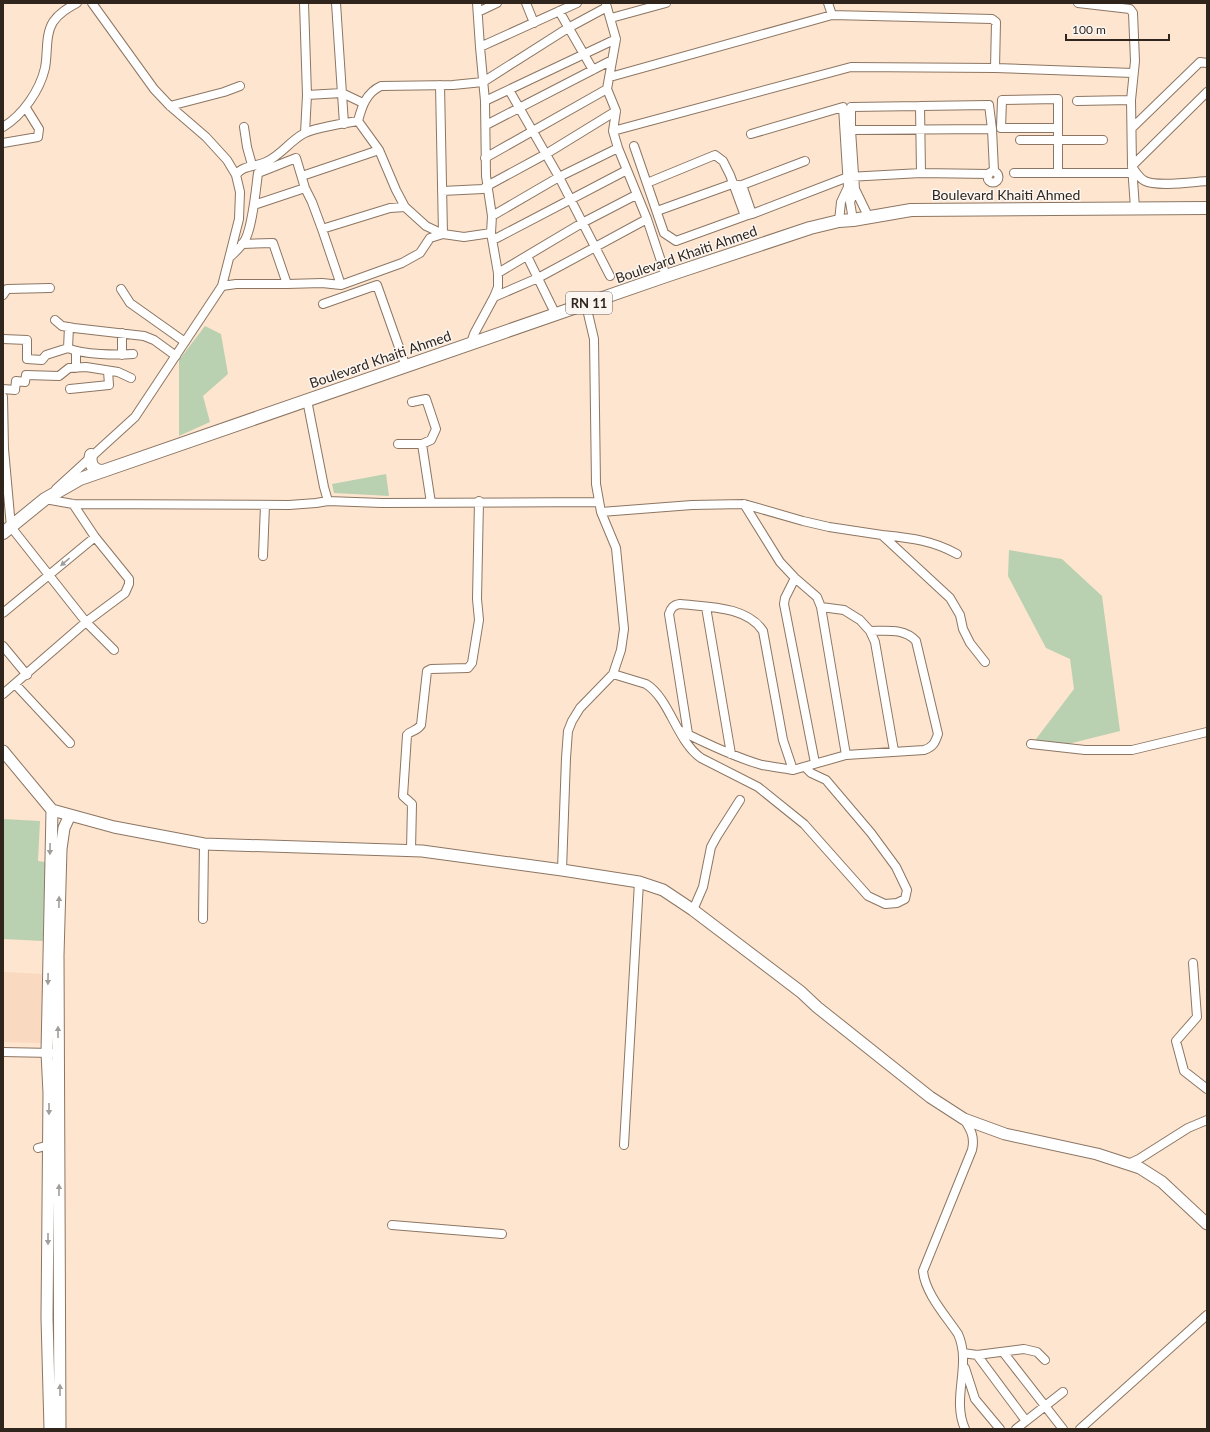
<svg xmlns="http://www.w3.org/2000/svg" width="1210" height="1432" viewBox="0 0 1210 1432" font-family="Lato,sans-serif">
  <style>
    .built { fill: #f9d9bf }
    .green { fill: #b9d1b1 }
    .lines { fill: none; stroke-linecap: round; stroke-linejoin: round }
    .minor-casing { stroke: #8c7663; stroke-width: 10 }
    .major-casing { stroke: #8c7663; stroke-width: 13 }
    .highway-casing { stroke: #8c7663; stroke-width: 14 }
    .minor { stroke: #fff; stroke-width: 8 }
    .major { stroke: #fff; stroke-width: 11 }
    .highway { stroke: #fff; stroke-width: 12 }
    .oneway { fill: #a19d99 }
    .labels { text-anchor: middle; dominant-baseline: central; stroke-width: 3; stroke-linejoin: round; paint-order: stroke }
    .shield { fill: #fbf6f2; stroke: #6c645d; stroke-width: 1 }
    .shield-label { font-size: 13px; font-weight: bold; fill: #2f251d }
    .street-label { font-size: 14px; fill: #2f251d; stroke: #fbf6f2 }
  </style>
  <rect width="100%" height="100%" fill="#fee5cf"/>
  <path class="built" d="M3 972 43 974 41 1043 3 1042Z"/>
  <path class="green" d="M205 326 221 334 228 374 203 396 210 422 179 436V360Z
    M386 474 389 496 334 493 332 484Z
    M1009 550 1062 559 1102 596 1120 731 1064 745 1033 743 1074 689 1070 659 1046 648 1008 576Z
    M3 819 40 821 38 861 45 862 43 941 3 939Z"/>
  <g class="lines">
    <defs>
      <path id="minor" d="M304 3 307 95 305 133
        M336 3 344 124
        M526 3 534 23
        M828 3 832 15
        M1078 3 1130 9 1133 13 1135 61 1131 100 1132 166 1135 208
        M606 4 616 39 607 89 616 111 613 131 618 148 647 219 666 276
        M559 11 593 70
        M478 12 497 3
        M611 18 666 3
        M480 47 577 3
        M610 77 832 15 992 19 996 22 995 68
        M509 90 559 177 610 276
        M307 95 342 93 363 103
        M485 101 616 39
        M1077 101 1131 100
        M170 106 224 92 240 86
        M920 106 921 173
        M486 125 612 60
        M3 127C23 115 40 90 45 68 48 53 45 35 53 22 59 13 68 8 77 3
        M244 127 247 147 252 165
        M1132 128 1200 62 1207 63
        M851 130 992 129
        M613 131 851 67 995 68 1133 73
        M751 134 843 107 848 187 841 202 839 221
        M1020 140H1103
        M3 143 38 137 39 129 26 108
        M634 146 664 233 676 241 745 216 752 214 848 177 921 173 989 174
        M485 158 607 89
        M1132 166 1207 92
        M1132 167C1136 172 1140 179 1145 181 1157 187 1192 182 1207 181
        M987.5 177a5.5 5.5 0 1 1 11 0a5.5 5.5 0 1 1-11 0Z
        M1014 173H1132
        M1058 173V99L1002 100 1001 128H1058
        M236 175C243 165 255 167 266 162 281 155 289 142 303 134 313 128 345 123 358 121
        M302 176 379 150
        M647 183 715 155 723 161 730 175 745 216
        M442 191 483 189 487 186 546 154 616 111
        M254 205 305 188
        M657 211 732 184 738 185
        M752 214 742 185 805 161
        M492 216 559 177 618 148
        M868 216 855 189 851 130V107L989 105 992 129 994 171
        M853 220 850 202 855 189
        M322 229 390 208 405 207
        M491 233 464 237 443 234 426 226 405 207 396 190 379 150 358 121C362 106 366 93 381 86L453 85 483 82 568 28 607 7
        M493 240 627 170
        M242 244 273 243 287 284
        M527 256 556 315
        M230 257C234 253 240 248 243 243 252 233 256 188 258 173L296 158 305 188 312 202 322 229 341 285
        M498 273 582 223 636 195
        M222 286 236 284H287L322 283 341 285 402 263 420 253 430 238 443 234 440 85
        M121 289 130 303 185 342
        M3 295 7 289 50 288
        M494 297 538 278 647 219
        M323 304 377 285 406 367
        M55 320 62 326 74 328 144 336 154 340 176 356
        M3 339 27 340V359L42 360 46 355 68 348C83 355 117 355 133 354
        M471 343 474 334 494 297 498 287V273L491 233 492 216 486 176 485 101 480 47 477 3
        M68 348 69 327
        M122 355V333
        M76 368V352
        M3 389 15 390 16 381 25 382 26 375 59 376 69 368 86 367 118 372 131 378
        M70 389 109 385 108 371
        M3 397 4 449 11 527 86 622 114 650
        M398 444H422L431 440 436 429 426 399 412 402
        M422 444 431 503
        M56 489 135 417 222 286 239 219 240 192 236 175 227 160 206 137 170 106 154 89 92 3
        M45 499 73 504 289 505 316 503 328 501 324 487 307 400
        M328 501 382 503 599 502
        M744 504 780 562 795 578 817 597 821 607 846 755
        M601 512 692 505 744 504 803 521 829 527 882 535 950 598 960 615 963 629 970 643 985 662
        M882 535C910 538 932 540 957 554
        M263 556 265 505
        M795 578 785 598 784 604 815 763
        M706 607 731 754
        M821 607 844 610 860 620 870 631 875 642 894 751
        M3 613 95 537
        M3 646 27 675
        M613 674 646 684C670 699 676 740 701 758L758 787 804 824 868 896 885 904 897 903 905 899 907 890 896 867 871 833 826 780 811 773 805 767
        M15 684 70 743
        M3 694 86 622 125 593 129 584V579L95 537 73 504
        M679 730C705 743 734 757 762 765 772 767 783 768 793 770L783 740 763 631C747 606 707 607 680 604 673 605 671 608 669 614L688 734
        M1031 744 1085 750H1132L1207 732
        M793 770 846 755 924 750C933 747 935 743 938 734L916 641C904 628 887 631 870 631
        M411 850 412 804 403 796 407 735C411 730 416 732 421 725L427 671 431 669 468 668 472 663 479 620 477 599 479 501
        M562 870 566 758 568 731 572 721 580 708 613 674 621 650 624 629 616 548 601 512 596 484 594 339 586 305
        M693 910 703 887 711 847 717 836 740 800
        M203 919 204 844
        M1193 963 1197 1017 1176 1041 1184 1071 1207 1089
        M3 1052 52 1053
        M964 1119C971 1130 975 1137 972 1150L923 1271C925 1293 946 1316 958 1334 972 1365 951 1398 965 1429
        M624 1145 639 882
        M38 1148 49 1145
        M1128 1164 1139 1159 1188 1128 1207 1120
        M392 1225 502 1234
        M1003 1352 1063 1429
        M963 1353 977 1355 1024 1349 1037 1352 1045 1360
        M977 1355 1026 1421 1016 1429
        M965 1368 975 1399 1000 1429
        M1026 1421 1063 1392
        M1080 1429 1207 1315"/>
      <path id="major" d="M3 751 52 810
        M52 810 114 827 204 844 422 851 562 870 639 882 663 890 693 910 801 992 817 1007 930 1097 964 1119 1005 1134 1097 1154 1140 1168 1162 1182 1207 1224
        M50 1429 47 1318 49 1093 47 1053 52 810
        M60 1429 58 955 61 849 64 828 70 815"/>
      <path id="highway" d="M91 455C89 465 94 471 103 471
        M3 533 45 499 80 479 666 276 810 228 839 221 853 220 911 210 1207 208"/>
    </defs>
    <use href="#minor" class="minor-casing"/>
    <use href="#major" class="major-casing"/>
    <use href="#highway" class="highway-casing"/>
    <use href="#minor" class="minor"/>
    <use href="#major" class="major"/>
    <use href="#highway" class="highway"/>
  </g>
  <defs><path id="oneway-solid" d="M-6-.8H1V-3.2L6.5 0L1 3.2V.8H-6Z"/></defs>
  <g class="oneway">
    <use href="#oneway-solid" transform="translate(65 562) rotate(140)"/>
    <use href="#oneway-solid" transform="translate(50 849) rotate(91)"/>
    <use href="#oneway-solid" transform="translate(59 902) rotate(-89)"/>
    <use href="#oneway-solid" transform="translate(48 979) rotate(91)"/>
    <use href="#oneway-solid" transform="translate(58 1032) rotate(-90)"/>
    <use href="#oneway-solid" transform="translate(49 1109) rotate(90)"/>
    <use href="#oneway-solid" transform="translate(59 1190) rotate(-90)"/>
    <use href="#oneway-solid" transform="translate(48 1239) rotate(90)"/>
    <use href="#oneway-solid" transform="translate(60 1390) rotate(-90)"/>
  </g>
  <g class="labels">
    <rect class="shield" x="566" y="292" width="46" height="22" rx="3"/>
    <g class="shield-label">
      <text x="589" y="303">RN 11</text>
    </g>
    <g class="street-label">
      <text x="1006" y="194">Boulevard Khaiti Ahmed</text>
      <text transform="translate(686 254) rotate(-19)">Boulevard Khaiti Ahmed</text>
      <text transform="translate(380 359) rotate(-19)">Boulevard Khaiti Ahmed</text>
    </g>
  </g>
  <rect width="1210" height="1432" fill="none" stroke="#2f251d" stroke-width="8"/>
  <path d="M1066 34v6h103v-6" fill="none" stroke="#2f251d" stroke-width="2"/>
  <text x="1072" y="34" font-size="12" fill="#2f251d" stroke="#fbf6f2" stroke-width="3" paint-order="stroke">100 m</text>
</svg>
